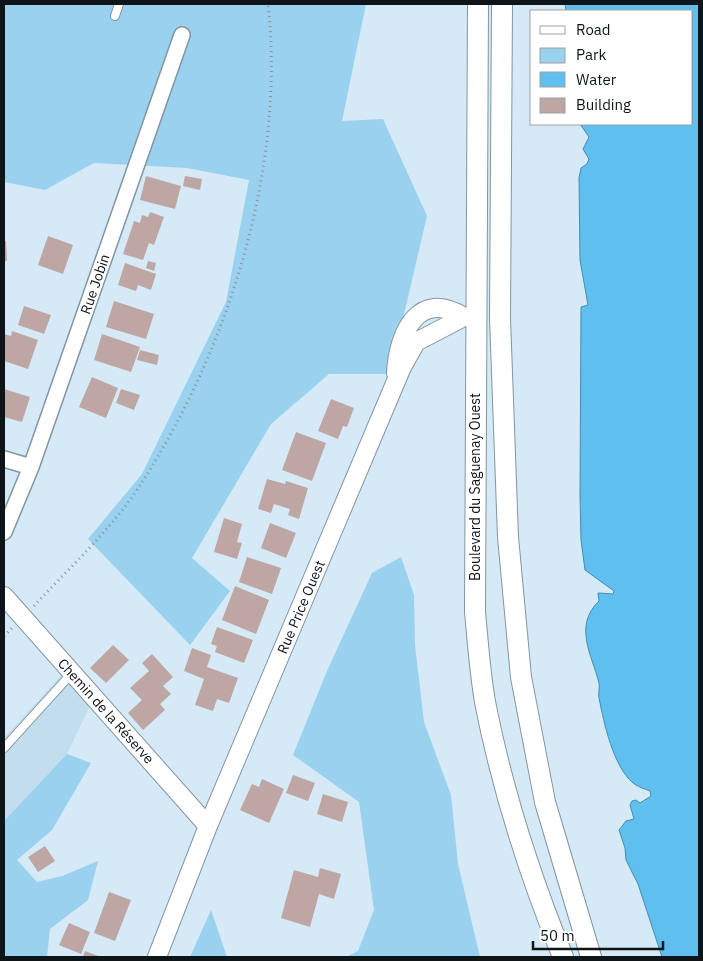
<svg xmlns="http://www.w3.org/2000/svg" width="703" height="961" viewBox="0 0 703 961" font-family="'IBM Plex Sans',sans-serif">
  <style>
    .built { fill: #c2deee }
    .green { fill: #99d1ef }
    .water { fill: #5fbfef; stroke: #478caf }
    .building { fill: #bda6a4 }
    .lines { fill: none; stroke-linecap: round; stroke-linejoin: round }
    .service-casing { stroke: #8295a0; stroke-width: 10 }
    .minor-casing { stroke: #8295a0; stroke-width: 18 }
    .tertiary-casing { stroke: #8295a0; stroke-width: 20 }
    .secondary-casing { stroke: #8295a0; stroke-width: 22 }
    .path { stroke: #85959e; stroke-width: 3; stroke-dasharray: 1 4; stroke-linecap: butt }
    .service { stroke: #fff; stroke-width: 8 }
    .minor { stroke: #fff; stroke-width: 15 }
    .tertiary { stroke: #fff; stroke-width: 18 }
    .secondary { stroke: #fff; stroke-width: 20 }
    .labels { text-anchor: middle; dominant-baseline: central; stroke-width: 4.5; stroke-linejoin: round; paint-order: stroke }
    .street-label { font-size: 14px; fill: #0e1519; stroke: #fff }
  </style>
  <rect width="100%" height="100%" fill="#d5eaf6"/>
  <path class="built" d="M63 673 90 706 67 754 4 821V738Z"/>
  <path class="green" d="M4 4H366L342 121 383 119 427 216 390 374H329L271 424 192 558 230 591 190 645 88 539 142 474 226 302 249 180 187 168 94 163 45 190 4 182Z
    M401 557 414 595 415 645 424 722 451 795 458 864 480 957H346L358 951 374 910 359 802 293 755 327 671 372 573Z
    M67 754 91 763 52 830 17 860 37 882 62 876 98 861 88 900 50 929 47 957H4V821Z
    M211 910 227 957H190Z"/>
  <path class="water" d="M565 4H699V957H662L638 884 626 860 625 848 619 830 626 821 634 819 630 805 632 801 636 800 640 803 651 796 650 791C645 789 638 787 633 783 613 766 604 723 599 698 598 693 600 688 599 683 592 655 573 626 599 601L598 593 613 594 614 591 585 570 581 540 580 495 581 307 588 305 580 260 579 178 581 168 587 164 589 159 583 149 589 137 580 124H692V11H566Z"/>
  <path class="building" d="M146 176 181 186 175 209 140 200Z
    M185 176 202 179 200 190 183 186Z
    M150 212 164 217 154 245 149 243 143 260 123 254 134 221 140 223 142 215 148 217Z
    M48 236 73 245 63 274 38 265Z
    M4 241H6L7 261H4Z
    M148 261 156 263 154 271 146 268Z
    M125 263 156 274 151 290 138 285 136 291 118 285Z
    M114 301 154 314 146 339 106 327Z
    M24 306 51 315 44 334 18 325Z
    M12 331 38 340 28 369 4 361V334L11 336Z
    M102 334 140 347 131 372 94 360Z
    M140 350 159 355 157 365 137 360Z
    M92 377 118 388 106 418 79 407Z
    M4 389 30 397 22 422 4 417Z
    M121 389 140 395 134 410 116 403Z
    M331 399 354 408 347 427 343 426 338 439 318 431Z
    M296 432 326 443 312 481 282 470Z
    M267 479 285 484 286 481 308 488 299 519 288 515 290 509 274 504 271 513 258 509Z
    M224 518 242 524 237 542 242 543 237 559 214 552Z
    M270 523 296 533 286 558 261 548Z
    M247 557 281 568 272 594 239 582Z
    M235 586 269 600 256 634 222 620Z
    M217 627 253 640 244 663 215 652 217 646 211 644Z
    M113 645 129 660 106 683 90 668Z
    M192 648 211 655 207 667 238 678 229 703 217 699 213 711 195 705 204 679 184 671Z
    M152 654 173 677 163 686 171 694 160 704 165 710 143 730 128 713 142 700 130 688 149 671 142 663Z
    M293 775 315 783 308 801 286 793Z
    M262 779 284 789 269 823 240 810 252 784 259 787Z
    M323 794 348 802 342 822 317 814Z
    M45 846 55 861 38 872 28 857Z
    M320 868 341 874 334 899 319 894 310 927 281 918 294 870 318 877Z
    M109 892 131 900 115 941 94 933Z
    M69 923 90 932 81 954 59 945Z
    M85 951 101 957H83Z"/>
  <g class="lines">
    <defs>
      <path id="service" d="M115 16 119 4
        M4 748 72 673"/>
      <path id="minor" d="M4 459 31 467
        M4 532 31 467 182 35"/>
      <path id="tertiary" d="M396 373C398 334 418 288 464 317
        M4 596 208 826
        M157 957 208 826 402 367 416 342 464 317"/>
      <path id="secondary" d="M478 4 475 612C478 643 480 676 486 707 503 792 530 876 563 957
        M502 4 500 318 508 537 521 677 545 802 591 957"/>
    </defs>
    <use href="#service" class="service-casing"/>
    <use href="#minor" class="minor-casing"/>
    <use href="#tertiary" class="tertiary-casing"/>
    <use href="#secondary" class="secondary-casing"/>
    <path class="path" d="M34 606C71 566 114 527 143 481 230 344 286 166 268 4
      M4 636 12 628"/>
    <use href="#service" class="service"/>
    <use href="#minor" class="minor"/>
    <use href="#tertiary" class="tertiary"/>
    <use href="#secondary" class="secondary"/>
  </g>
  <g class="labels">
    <g class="street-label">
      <text transform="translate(95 284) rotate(-71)">Rue Jobin</text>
      <text transform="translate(475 487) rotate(-90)">Boulevard du Saguenay Ouest</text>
      <text transform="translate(301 607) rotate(-67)">Rue Price Ouest</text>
      <text transform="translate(106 711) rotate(48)">Chemin de la Réserve</text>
    </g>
  </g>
  <rect width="703" height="961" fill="none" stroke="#0e1519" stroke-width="10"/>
  <rect x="530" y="10" width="162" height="115" fill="#ffffff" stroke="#9fa1a3"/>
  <rect x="540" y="26" width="25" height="8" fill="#ffffff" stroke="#9fa1a3"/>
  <text x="576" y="35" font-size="15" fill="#0e1519">Road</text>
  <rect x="540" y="48" width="25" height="15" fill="#99d1ef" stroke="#9fa1a3"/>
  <text x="576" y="60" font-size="15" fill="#0e1519">Park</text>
  <rect x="540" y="72" width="25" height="15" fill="#5fbfef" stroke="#9fa1a3"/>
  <text x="576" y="85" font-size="15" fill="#0e1519">Water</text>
  <rect x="540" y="98" width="25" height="15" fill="#bda6a4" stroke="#9fa1a3"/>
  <text x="576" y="110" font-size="15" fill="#0e1519">Building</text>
  <path d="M533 941v8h130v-8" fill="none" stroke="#0e1519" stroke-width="2.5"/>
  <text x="540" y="941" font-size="15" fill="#0e1519" stroke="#ffffff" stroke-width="4" paint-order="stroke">50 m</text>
</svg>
